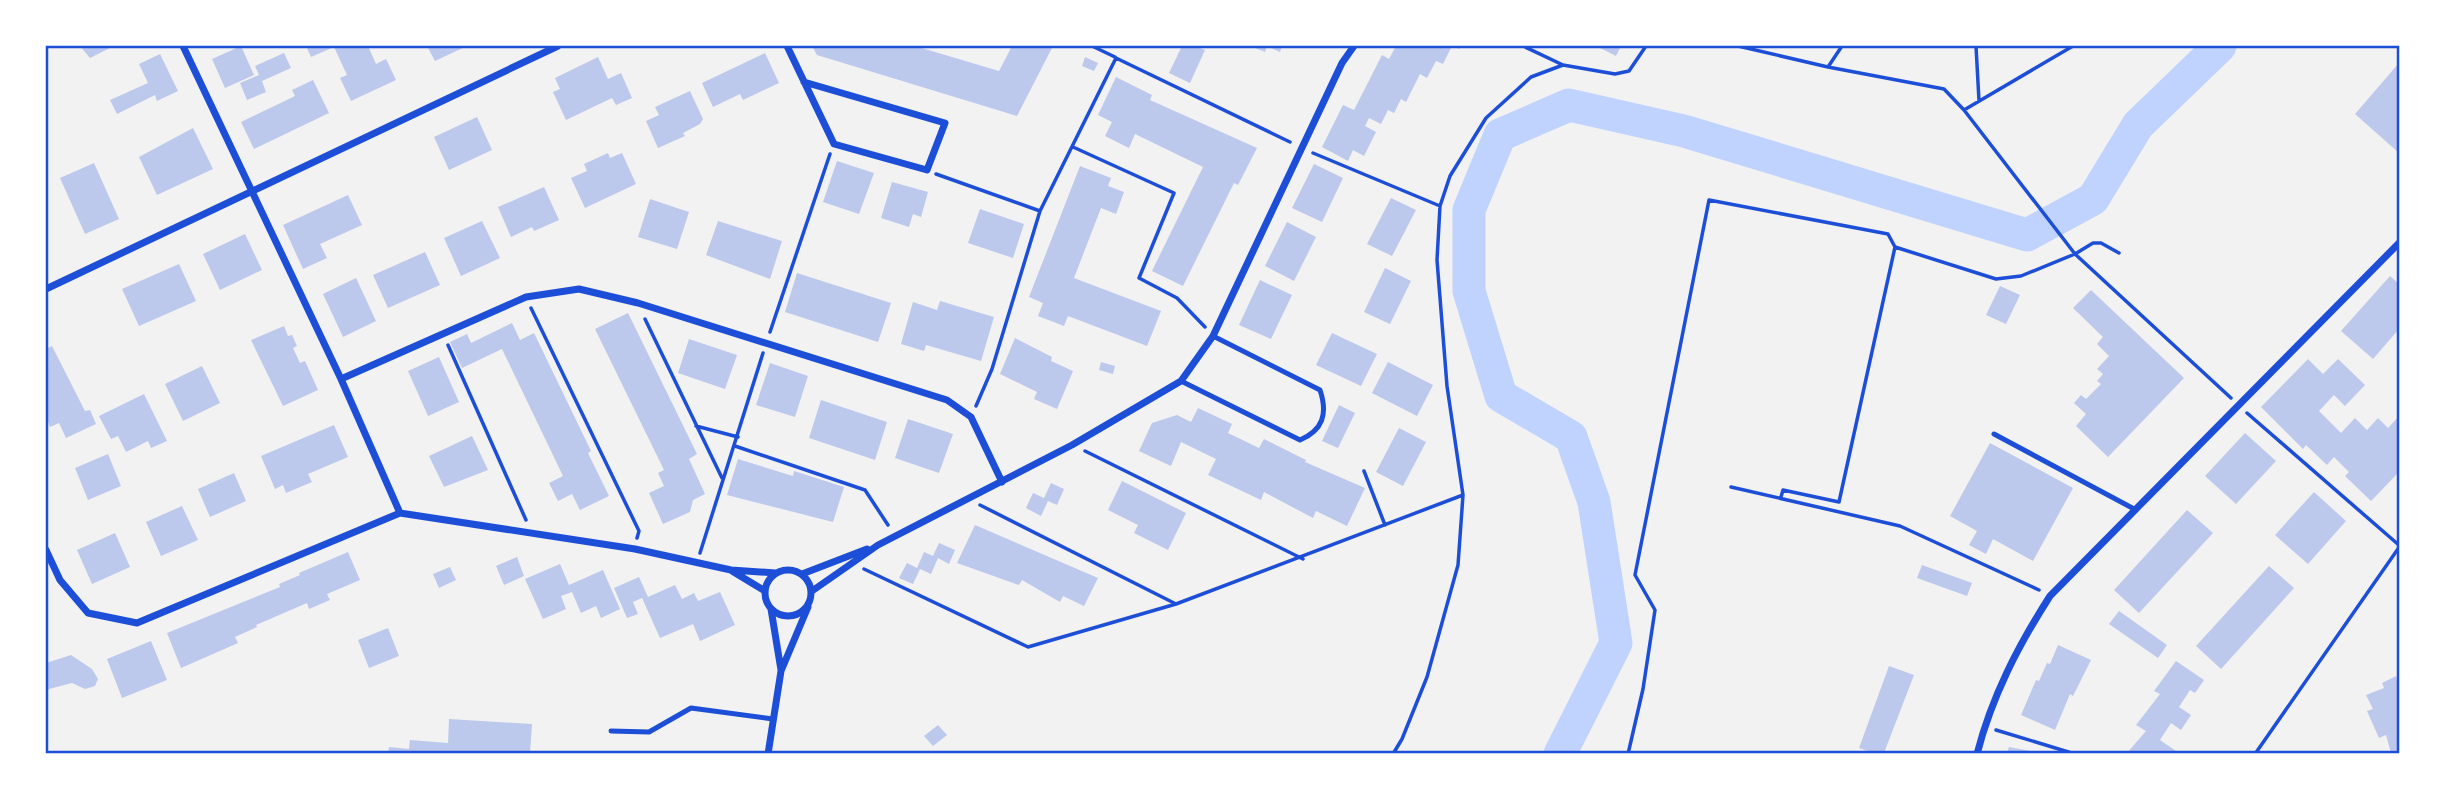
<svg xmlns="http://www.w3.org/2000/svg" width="2445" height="799" viewBox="0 0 2445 799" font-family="'Open Sans',sans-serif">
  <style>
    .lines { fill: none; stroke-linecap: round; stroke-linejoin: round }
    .river { stroke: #bfd3fe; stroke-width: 33 }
    .building { fill: #bdc9ec }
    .path { stroke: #1d4ed8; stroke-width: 3.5 }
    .service { stroke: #1d4ed8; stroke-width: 5 }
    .minor { stroke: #1d4ed8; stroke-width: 7 }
    .neatline { fill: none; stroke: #1d4ed8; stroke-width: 2.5 }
  </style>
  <rect width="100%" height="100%" fill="#f2f2f2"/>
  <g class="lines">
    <path class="river" d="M1560 754 1616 643 1594 502 1571 437 1501 396 1469 291V210L1500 135 1569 105 1684 131 2027 235 2093 199 2138 125 2220 46"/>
  </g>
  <path class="building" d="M80 46H109L110 48 90 58Z
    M241 46 254 75 225 88 212 59Z
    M306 46H368L376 64 386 59 396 80 351 101 340 78 347 75 334 47 311 57Z
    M427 46H467L435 61Z
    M812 46H915L999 71 1012 46H1053L1017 116 817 55Z
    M1182 46H1195L1205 50 1190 83 1169 73Z
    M1250 46H1282L1280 52 1267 46 1265 52Z
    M1396 46H1461L1459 49 1452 46 1443 64 1436 61 1427 78 1420 74 1406 102 1401 99 1394 113 1388 110 1381 124 1369 118 1365 126 1376 132 1364 156 1353 150 1348 161 1322 147 1343 105 1354 110 1382 55 1389 59Z
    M1596 46H1621L1616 56Z
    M284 53 291 68 262 81 266 92 247 100 240 83 259 75 255 66Z
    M765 53 779 83 743 100 740 94 713 107 702 83Z
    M160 54 178 91 157 101 155 95 117 114 110 100 148 83 139 64Z
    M598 57 608 79 621 73 632 98 616 105 612 98 566 120 553 92 560 89 555 78Z
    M1085 57 1098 63 1094 71 1082 66Z
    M2399 63V153L2355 114Z
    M1116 77 1152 95 1150 100 1257 148 1238 185 1234 183 1183 286 1152 271 1203 167 1135 134 1129 148 1105 136 1112 122 1098 115Z
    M313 80 329 113 254 149 241 122 295 96 292 90Z
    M690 91 703 119 700 124 683 133 685 136 658 148 646 121 659 115 655 107Z
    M477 117 492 150 449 170 434 137Z
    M193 128 213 169 157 195 139 157Z
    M608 153 610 158 622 153 636 184 585 208 571 178 587 171 584 164Z
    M837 161 874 173 859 214 823 202Z
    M94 163 119 219 85 234 60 178Z
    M1314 164 1343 178 1322 222 1292 208Z
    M1080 166 1111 178 1108 186 1124 192 1116 214 1101 208 1074 278 1161 311 1147 346 1068 316 1064 326 1038 316 1043 303 1029 297Z
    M892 182 928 192 921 217 913 214 909 227 881 218Z
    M544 187 559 220 534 231 532 227 511 237 498 207Z
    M348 195 362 225 320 244 327 258 303 269 283 225Z
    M1391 198 1416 210 1392 256 1367 244Z
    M650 199 689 212 677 249 638 237Z
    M980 209 1024 224 1013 258 968 243Z
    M482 221 500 258 461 276 444 238Z
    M718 221 782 241 770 279 706 255Z
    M1287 222 1316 237 1294 281 1265 266Z
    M245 234 262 270 220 290 203 254Z
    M425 252 440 285 388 308 373 275Z
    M179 264 196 301 139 326 122 289Z
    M1385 268 1411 281 1390 324 1364 312Z
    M797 273 891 303 878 342 785 312Z
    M2390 276 2399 284V329L2373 359 2341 331Z
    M356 278 376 321 343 337 323 294Z
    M1260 280 1292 295 1271 339 1239 325Z
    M2000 286 2020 295 2006 324 1986 315Z
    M2091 290 2184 378 2108 457 2076 426 2086 414 2074 403 2081 395 2086 399 2101 384 2097 381 2103 374 2097 369 2109 356 2097 344 2103 337 2073 308Z
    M940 301 994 317 981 361 926 345 924 351 901 344 913 302 937 310Z
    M628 313 697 454 689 459 705 494 693 500 690 512 663 524 649 493 664 486 658 473 664 470 595 329Z
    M512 323 520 340 534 333 591 451 588 453 609 496 580 510 572 494 558 501 549 483 563 476 502 349 462 368 450 342 467 334 471 343Z
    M284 326 288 336 292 335 297 346 293 348 300 363 305 361 318 390 283 406 251 340Z
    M1332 333 1377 354 1361 386 1316 365Z
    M1015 338 1052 357 1051 361 1073 371 1057 409 1034 399 1037 392 1000 374Z
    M689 339 737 355 725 389 678 373Z
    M52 346 85 411 90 410 96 424 66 438 59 423 50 427 46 416V349Z
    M439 357 459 402 428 416 408 371Z
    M2308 359 2323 374 2338 359 2365 385 2345 406 2334 395 2319 411 2341 433 2355 418 2367 430 2378 418 2388 428 2399 416V472L2371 501 2345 476 2349 472 2334 457 2327 465 2306 445 2303 449 2261 407Z
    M1101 362 1115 366 1113 374 1099 370Z
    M1388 362 1433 385 1417 416 1372 393Z
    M770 363 808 376 795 417 756 405Z
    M202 366 220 403 183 421 165 384Z
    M144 394 167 441 151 448 148 441 126 452 118 436 111 439 99 416Z
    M821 400 887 422 875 460 809 438Z
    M1339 405 1355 413 1338 448 1322 441Z
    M1198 408 1232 424 1228 433 1259 448 1264 439 1306 460 1305 462 1365 488 1347 526 1316 511 1313 518 1264 492 1261 500 1208 475 1216 459 1181 442 1171 466 1139 451 1152 423 1177 415 1191 422Z
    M908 419 953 434 939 473 895 458Z
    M334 425 348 457 308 474 312 482 286 493 283 485 275 489 261 456Z
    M1399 428 1426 442 1403 486 1376 472Z
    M2245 433 2276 461 2236 504 2205 476Z
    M472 436 488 470 444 487 429 456Z
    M1990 443 2073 488 2033 561 1993 539 1986 554 1969 545 1977 531 1950 516Z
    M108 454 121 486 88 500 75 468Z
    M738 459 793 476 794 471 844 487 833 522 727 495Z
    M234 473 246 501 210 517 198 489Z
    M1122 481 1186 513 1168 550 1134 533 1138 525 1108 510Z
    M1051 483 1064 489 1057 505 1048 501 1041 516 1026 508 1033 493 1044 498Z
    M2314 492 2346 521 2308 564 2275 535Z
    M182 506 198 540 161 556 146 522Z
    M2187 510 2213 533 2139 613 2114 590Z
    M975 525 1098 578 1084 606 1063 596 1060 602 1022 580 1019 585 957 563Z
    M115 533 130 567 92 584 77 550Z
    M939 543 955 550 949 564 938 558 931 574 920 569 913 584 899 578 907 563 917 568 924 552 933 556Z
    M348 552 360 580 327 594 330 600 309 609 307 603 256 625 257 627 235 637 238 643 181 668 167 633 280 587 279 584 300 575 299 573Z
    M517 557 524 576 504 585 496 566Z
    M560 564 569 585 603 570 620 609 601 618 596 606 581 613 572 592 561 596 566 609 543 619 525 579Z
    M1922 565 1972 583 1967 596 1917 578Z
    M2269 566 2294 588 2221 669 2196 646Z
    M450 567 456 580 439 588 433 574Z
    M639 577 648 597 675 585 682 599 694 593 698 601 720 592 735 625 700 641 693 624 660 638 642 598 633 602 638 614 627 618 614 588Z
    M2119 611 2167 645 2158 658 2109 624Z
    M388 628 399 656 369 668 358 640Z
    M151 641 167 680 122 698 107 659Z
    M2058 645 2091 660 2073 696 2070 694 2055 730 2021 715 2036 680 2039 681 2047 663 2050 664Z
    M71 655 92 669 98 679 95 686 85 689 72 683 49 689 46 693V663Z
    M2176 661 2204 680 2195 693 2190 690 2179 707 2191 715 2181 730 2171 723 2160 740 2176 751 2127 753 2146 731 2136 725 2160 694 2154 691Z
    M1889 666 1914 675 1884 753H1873L1859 748Z
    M2396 676 2399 685V753H2391L2386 735 2379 738 2367 711 2373 709 2366 695 2384 688 2382 683Z
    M449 719 532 724 530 753H388L389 747 409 749 410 740 448 743Z
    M938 725 947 735 933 746 924 736Z
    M2009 747 2036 752V753H2007Z"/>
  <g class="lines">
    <path class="path" d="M1092 46 1115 57
      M1523 46 1563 65
      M1738 46 1828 67 1944 89 1964 110 2073 46
      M1976 46 1979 101
      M1828 67 1842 46
      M1964 110 2075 254 2231 398
      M1073 147 1174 193 1139 278 1177 298 1205 327
      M1313 153 1440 206
      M936 174 1040 211
      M531 308 639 531 637 538
      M645 319 722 478
      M770 332 830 154
      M448 345 526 520
      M976 406 992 369 1040 211 1116 58 1290 142
      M2247 413 2400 546 2255 754
      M696 426 738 437
      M735 446 865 490 888 525
      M1085 451 1303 559
      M1364 471 1385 525
      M1731 487 1900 526 2039 590
      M1781 497 1783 490 1839 502 1895 247
      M980 505 1176 604
      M700 553 763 353
      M864 569 1028 647 1176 604 1463 495
      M1996 730 2075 754
      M1393 754 1402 739 1427 677 1458 565 1463 495 1447 386 1437 260 1440 206 1450 176 1486 118 1531 77 1563 65 1615 74 1629 71 1646 46
      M1628 754 1643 689 1655 610 1635 575 1709 200 1888 234 1895 247 1996 279 2021 276 2075 254 2093 243H2101L2119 253"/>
    <path class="service" d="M1181 381 1300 440C1323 430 1328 414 1320 390L1213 336
      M1994 434 2136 510
      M611 731 649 732 691 708 773 719"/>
    <path class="minor" d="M183 46 341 379 400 513
      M787 46 834 144 927 170 945 123 804 82
      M46 289 558 46
      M341 379 526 297 579 289 638 303 947 400 971 417 1002 482
      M46 550 60 580 88 613 137 623 400 513 635 549 731 570 776 573
      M765 593a23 23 0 1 1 46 0a23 23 0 1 1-46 0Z
      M732 571 765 591
      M802 574 867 549
      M812 591 878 545 1072 445 1181 381 1213 336 1342 63 1354 46
      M771 609 781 670
      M768 754 781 671 808 607
      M1977 754C1992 696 2018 646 2050 596L2400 242"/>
  </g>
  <rect width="2445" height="799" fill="none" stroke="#ffffff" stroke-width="94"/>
  <rect x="47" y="47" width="2351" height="705" class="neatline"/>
</svg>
